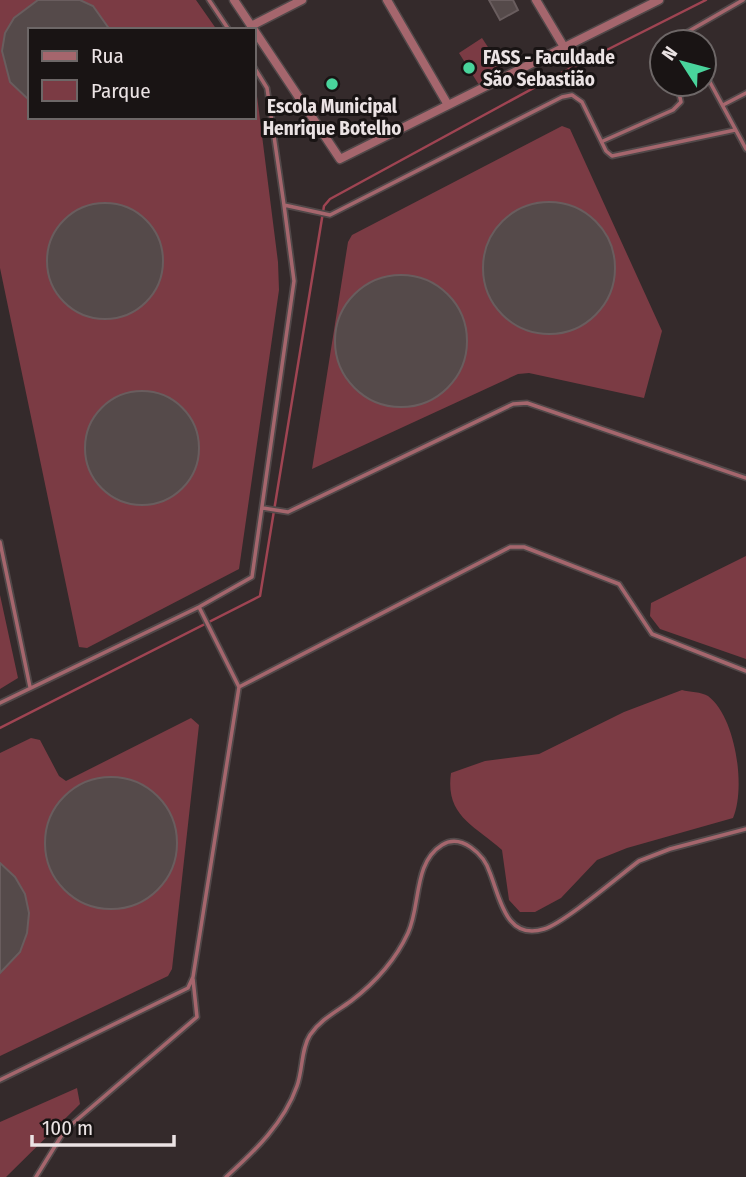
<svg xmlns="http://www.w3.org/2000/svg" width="746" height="1177" viewBox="0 0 746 1177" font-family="'Fira Sans Condensed',sans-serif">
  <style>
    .green { fill: #7b3b44 }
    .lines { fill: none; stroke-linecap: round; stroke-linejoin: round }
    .stream { stroke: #9f4452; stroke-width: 2.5 }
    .building { fill: #554a4a; stroke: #695d5e; stroke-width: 2 }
    .lane-casing { stroke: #514849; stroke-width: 7 }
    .street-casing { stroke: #514849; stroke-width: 11 }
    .lane { stroke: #a5666d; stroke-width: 3.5 }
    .street { stroke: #a5666d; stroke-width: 8 }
    .poi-dot { fill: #49d49c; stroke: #191414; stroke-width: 2.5 }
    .labels { text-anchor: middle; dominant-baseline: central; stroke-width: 6; stroke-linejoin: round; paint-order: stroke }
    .poi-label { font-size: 19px; font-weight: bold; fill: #ebe3e4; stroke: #191414; text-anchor: start }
  </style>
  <rect width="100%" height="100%" fill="#342a2b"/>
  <path class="green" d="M0 0H196L217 30H30V117H254V84L256 88 278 262 279 290 239 569 87 648 79 647 0 268Z
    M482 38 503 70 479 85 459 53Z
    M562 126 570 129 662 331 644 398 529 373 518 374 312 469 348 242 352 235Z
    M746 556V659L660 629 650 616 651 603Z
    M0 595 18 678 0 689Z
    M682 690C689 692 702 692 708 696 736 717 746 788 733 818L627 848 597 860 561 898 535 912H520L509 900 502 850C474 825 445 816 451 773L485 761 539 754 624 712Z
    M191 718 199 725 172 969 168 976 0 1056V753L31 738 40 740 59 776 66 781Z
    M77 1088 80 1104 6 1177H0V1122Z"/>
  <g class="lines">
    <path class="stream" d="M0 728 260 596 324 206 330 199 563 72 706 0"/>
  </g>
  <path class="building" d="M38 0H80L93 6 110 30H30V101L10 82 2 51 5 33 14 18Z
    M489 0H513L518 10 500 20Z
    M483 268a66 66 0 1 1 132 0a66 66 0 1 1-132 0Z
    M47 261a58 58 0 1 1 116 0a58 58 0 1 1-116 0Z
    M335 341a66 66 0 1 1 132 0a66 66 0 1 1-132 0Z
    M85 448a57 57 0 1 1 114 0a57 57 0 1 1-114 0Z
    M45 843a66 66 0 1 1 132 0a66 66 0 1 1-132 0Z
    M0 863 15 877 25 894 29 913 27 933 20 952 0 973Z"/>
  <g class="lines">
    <defs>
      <path id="lane" d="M209 0 229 30
        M670 42 743 0
        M254 67 267 88 284 205 330 215 562 97 572 95 582 102 606 151 612 156 735 130
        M705 73 746 149
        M723 105 746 93
        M603 141 673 110 681 102 677 84
        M263 508 288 512 513 404 527 403 746 478
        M0 542 30 687
        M199 607 239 687 510 547H524L619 584 652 634 746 671
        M0 703 199 607 252 577 294 281 284 205
        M0 1080 188 988 193 977 239 687
        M36 1177 65 1130 197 1017 193 979
        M226 1177C255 1151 284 1123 297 1086 303 1069 301 1049 310 1035 321 1019 336 1012 351 1001 376 982 395 961 408 933 421 905 413 863 442 845 461 833 484 854 490 873 500 898 506 941 544 929 564 923 619 876 639 861L670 849 746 829"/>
      <path id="street" d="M234 0 254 30
        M387 0 448 105
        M536 0 564 47
        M251 26 302 0
        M254 30 340 159 659 0"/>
    </defs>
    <use href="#lane" class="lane-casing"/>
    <use href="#street" class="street-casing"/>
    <use href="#lane" class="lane"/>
    <use href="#street" class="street"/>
  </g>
  <g class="poi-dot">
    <circle cx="469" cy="68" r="7"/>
    <circle cx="332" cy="84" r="7"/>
  </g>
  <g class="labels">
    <g class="poi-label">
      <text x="483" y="57">FASS - Faculdade<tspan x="483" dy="22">São Sebastião</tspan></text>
      <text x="332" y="106" text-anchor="middle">Escola Municipal<tspan x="332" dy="22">Henrique Botelho</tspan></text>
    </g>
  </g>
  <rect x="28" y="28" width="228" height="91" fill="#191414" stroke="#6d6767" stroke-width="2"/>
  <rect x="42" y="51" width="35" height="10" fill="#a5666d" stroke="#6d6767" stroke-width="2"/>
  <text x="91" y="63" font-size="21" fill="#ebe3e4">Rua</text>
  <rect x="42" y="80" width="35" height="21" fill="#7b3b44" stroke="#6d6767" stroke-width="2"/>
  <text x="91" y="98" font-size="21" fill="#ebe3e4">Parque</text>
  <g transform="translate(683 63) rotate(306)"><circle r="33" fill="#191414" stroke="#6d6767" stroke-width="2"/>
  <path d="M0-5L12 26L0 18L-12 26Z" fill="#49d49c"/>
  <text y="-10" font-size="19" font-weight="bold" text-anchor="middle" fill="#ebe3e4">N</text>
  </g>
  <path d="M32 1135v10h142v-10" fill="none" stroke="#ebe3e4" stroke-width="3.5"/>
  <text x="42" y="1135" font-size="21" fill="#ebe3e4" stroke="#191414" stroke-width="5" paint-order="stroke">100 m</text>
</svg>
